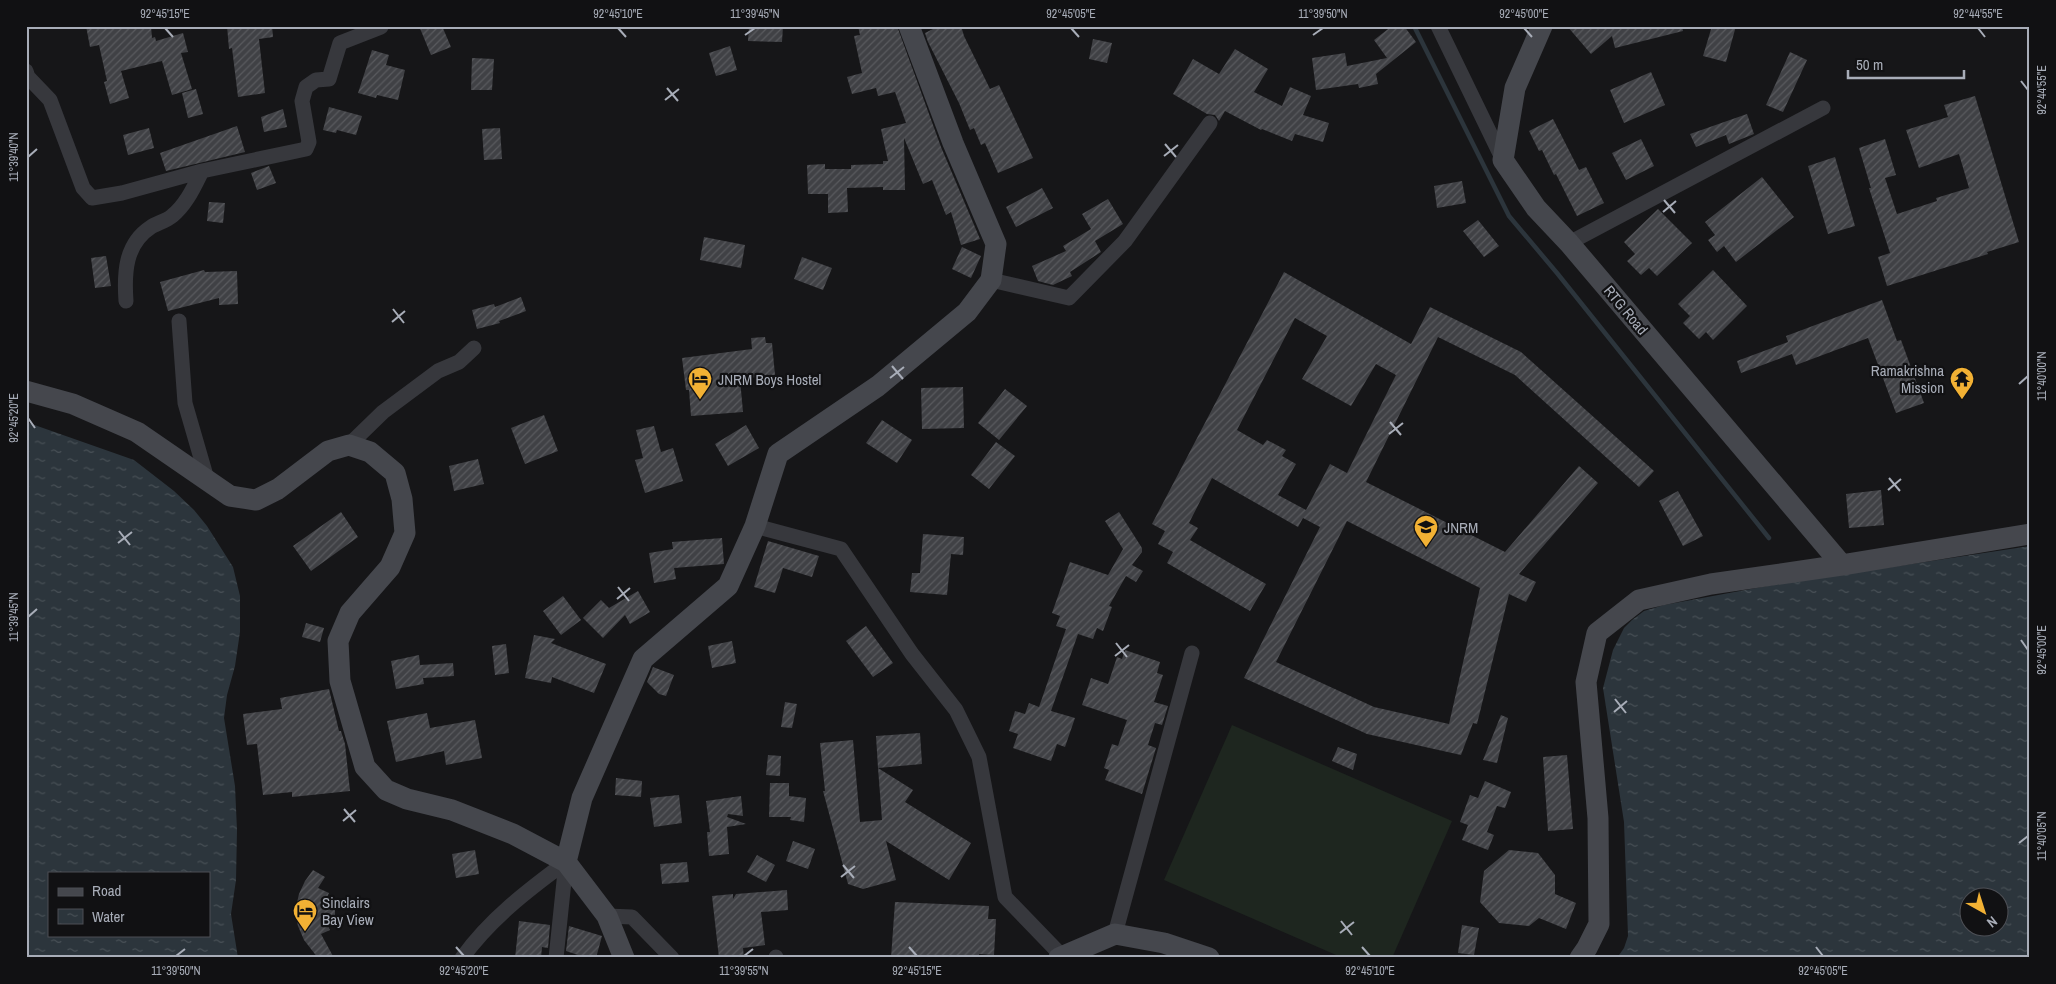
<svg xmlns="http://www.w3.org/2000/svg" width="2056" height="984" viewBox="0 0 2056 984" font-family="'Archivo Narrow',sans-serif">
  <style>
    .grass { fill: #1e261f }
    .water { fill: url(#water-ripples); fill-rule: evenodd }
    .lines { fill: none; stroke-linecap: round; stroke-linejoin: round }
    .stream { stroke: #2c353c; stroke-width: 4.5 }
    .building { fill: url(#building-hatch); fill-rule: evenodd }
    .street { stroke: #37383d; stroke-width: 15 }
    .secondary { stroke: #45474d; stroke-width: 21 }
    .ticks { fill: none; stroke: #a8adb8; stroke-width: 2 }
    .labels { text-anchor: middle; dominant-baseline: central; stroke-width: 4.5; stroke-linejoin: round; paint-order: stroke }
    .street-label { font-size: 15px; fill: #a8adb8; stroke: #111113 }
    .poi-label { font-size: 15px; fill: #a8adb8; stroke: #111113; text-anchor: start }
    .neatline { fill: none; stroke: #a8adb8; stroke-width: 2 }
    .ticks-label { font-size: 12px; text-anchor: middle; fill: #a8adb8 }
  </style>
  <defs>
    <pattern id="water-ripples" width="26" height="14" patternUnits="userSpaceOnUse" patternTransform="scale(1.25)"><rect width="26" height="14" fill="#2c353c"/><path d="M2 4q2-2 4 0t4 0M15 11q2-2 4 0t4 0" fill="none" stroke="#485056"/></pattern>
    <pattern id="building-hatch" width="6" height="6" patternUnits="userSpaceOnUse" patternTransform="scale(1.25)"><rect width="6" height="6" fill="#404145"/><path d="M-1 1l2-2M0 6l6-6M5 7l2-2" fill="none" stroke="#595a5e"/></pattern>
  </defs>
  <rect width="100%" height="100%" fill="#161618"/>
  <path class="grass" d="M1232 725 1452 821 1392 958H1343L1164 880Z"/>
  <path class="water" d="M26 422 134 460 174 491 194 510 207 526 233 567 240 596V632L235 666 227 695 224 718 235 786 237 830 236 880 231 914 238 958H26ZM49 873H209V935H49Z
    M2030 546V958H1617L1624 948 1628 936 1624 822 1603 688 1613 650 1624 628 1632 620 1644 611 1664 605 1767 586ZM1968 896H1998V926H1968Z"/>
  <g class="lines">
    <path class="stream" d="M1414 26 1509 216 1557 273 1769 538"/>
  </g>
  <path class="building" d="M86 26H151L152 38 155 37 156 41 183 33 188 52 181 53 192 89 172 95 162 61 121 71 129 98 110 104 104 82 107 81 99 45 90 47Z
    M227 26H272L273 37 259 39 265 93 238 97 232 48 229 49Z
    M419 26H442L451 47 431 55Z
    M749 26H783L782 42 748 41Z
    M858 26H897L941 147 980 239 961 245 951 212 946 215 932 180 923 184 904 138 905 190H883V187L847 188 848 212 828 213V194H808L807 165 825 164V169H851V165L883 164V161H888L881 129 906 123 895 92 878 96 876 88 852 94 847 77 862 73 854 36 860 35Z
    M939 26H961L964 36 990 89 999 85 1033 158 998 173 985 143 981 145 974 128 970 130 959 103 928 42 925 33Z
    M1392 26H1404L1416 42 1376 74 1378 84 1359 88 1358 84 1316 90 1312 58 1345 53 1347 66 1387 58 1374 40Z
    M1567 26H1682L1683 31 1615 48 1612 36 1591 54Z
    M1712 26H1736L1726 62 1703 56Z
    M1093 39 1112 43 1107 63 1089 59Z
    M730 46 737 70 716 76 709 53Z
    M1235 49 1268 69 1254 92 1282 106 1290 87 1311 96 1303 115 1329 123 1323 142 1295 134 1292 141 1262 129 1261 130 1225 111 1219 121 1215 115 1207 114 1173 94 1193 59 1219 74Z
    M372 50 389 55 386 65 405 70 398 100 377 95 376 98 358 93Z
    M1790 52 1807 60 1783 112 1766 105Z
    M472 58 494 59 492 90H471Z
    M1651 72 1665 105 1624 123 1610 90Z
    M196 89 203 114 188 118 182 93Z
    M1975 96 2019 242 1987 252 1988 254 1887 286 1878 257 1890 253 1869 188H1871L1859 148 1885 139 1896 175 1885 178 1897 214 1937 201 1936 198 1969 188 1959 154 1919 168 1906 130 1948 117 1944 105Z
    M329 107 362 116 356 135 337 130 336 133 323 130Z
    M283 109 287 127 264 132 261 117Z
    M1747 114 1754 134 1729 144 1726 135 1696 147 1690 134Z
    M1553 119 1579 170 1586 167 1604 203 1577 216 1556 174 1554 175 1542 150 1539 151 1529 131Z
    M237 126 245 152 166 171 160 153Z
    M149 128 154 148 128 155 123 135Z
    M500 128 502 159 484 160 482 129Z
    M1641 139 1654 166 1626 180 1612 153Z
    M1835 157 1855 226 1828 234 1808 166Z
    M269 166 276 183 257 190 251 173Z
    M1762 177 1794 217 1736 262 1724 246 1717 252 1708 240 1715 235 1705 222Z
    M1462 181 1466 203 1437 208 1434 186Z
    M1042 188 1053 208 1016 227 1006 207Z
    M1108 199 1123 224 1095 241 1101 252 1070 272 1072 276 1053 285 1038 281 1032 266 1066 251 1063 246 1091 229 1082 214Z
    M209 202 225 203 223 223 207 221Z
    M1658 209 1692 243 1657 276 1649 268 1641 275 1627 261 1635 254 1624 242Z
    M1478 220 1499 246 1484 257 1463 231Z
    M704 237 745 245 741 268 700 260Z
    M962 247 981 256 971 278 952 269Z
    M106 256 111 286 95 288 91 258Z
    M802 257 832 268 823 290 794 279Z
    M204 270 205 272 237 271 238 304 219 305V298L168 311 160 282Z
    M1713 270 1747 306 1713 340 1706 332 1699 339 1683 323 1690 316 1678 304Z
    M1284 272 1411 344 1430 307 1521 352 1654 471 1639 487 1515 375 1438 337 1366 482 1505 552 1579 466 1598 483 1519 574 1536 582 1526 602 1509 594 1477 724 1473 723 1461 755 1367 734 1244 678 1320 527 1303 518 1298 527 1212 478 1189 523 1198 528 1190 540 1266 584 1250 611 1167 563 1173 552 1158 544 1165 531 1152 524ZM1295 318 1327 336 1302 379 1351 406 1376 364 1396 375 1347 473 1330 464 1306 510 1278 495 1296 464 1282 456 1286 450 1267 440 1263 445 1237 430ZM1347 521 1480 588 1449 724 1374 707 1276 662Z
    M521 297 526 311 499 321 500 323 477 329 472 310 494 304 495 307Z
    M1882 300 1897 341 1901 340 1924 403 1896 413 1868 338 1796 365 1792 354 1741 373 1737 361 1788 342 1786 336Z
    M765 337 766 343H772L775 375 740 379 743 412 691 416 689 390H686L682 358 752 349 751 338Z
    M963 387 964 428 922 429 921 388Z
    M1005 389 1027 406 999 440 978 423Z
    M544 415 558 451 525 464 511 428Z
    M882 420 912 440 897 463 866 443Z
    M746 425 759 448 728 466 715 444Z
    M654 426 661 452 673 448 683 481 645 493 635 460 643 458 636 430Z
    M996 442 1015 456 989 489 971 475Z
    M478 459 484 484 454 491 449 466Z
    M1881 490 1884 525 1849 528 1846 494Z
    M1678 491 1703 536 1683 546 1659 501Z
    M341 512 358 537 311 571 293 546Z
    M1119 512 1142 548V552L1132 565 1143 571 1136 582 1126 576 1109 606 1112 607 1103 631 1097 628 1093 639 1078 634 1051 711 1075 718 1065 747 1057 744 1051 761 1013 748 1018 734 1009 731 1015 711 1025 714 1029 703 1039 707 1066 629 1056 626 1060 616 1052 613 1070 562 1108 575 1123 549 1105 521Z
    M923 534 964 537 963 555 951 554 947 595 910 592 912 573H920Z
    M722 538 724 564 674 568 676 579 654 583 649 553 673 549 672 542Z
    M768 541 819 556 812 577 783 568 775 593 754 587Z
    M638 591 650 612 630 624 625 615 603 638 583 618 601 600 609 608Z
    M563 596 581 620 561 635 543 611Z
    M306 623 324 628 320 642 302 637Z
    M866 626 893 663 873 677 846 641Z
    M534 635 555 639 551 643 606 664 594 693 552 677 551 683 525 678Z
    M732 641 736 663 712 668 708 646Z
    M506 644 509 673 495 675 492 646Z
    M1125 650 1160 662 1157 673 1163 675 1154 702 1168 706 1162 725 1155 723 1148 745 1156 748 1142 794 1105 780 1109 770 1104 768 1112 744 1118 746 1127 720 1082 705 1091 678 1108 684 1117 657 1122 659Z
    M419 655 420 665 453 663 454 676 423 678 424 684 396 689 391 661Z
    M653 667 674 675 666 696 659 694 647 682Z
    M329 689 339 731H341L345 744 350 791 292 797V792L263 795 257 744 247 745 243 714 282 709 280 698Z
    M785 702 797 704 792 728 781 727Z
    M427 713 430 728 475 720 482 758 446 765 444 751 396 762 387 721Z
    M1501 715 1508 718 1497 763 1483 760Z
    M920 733 922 764 878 768 876 736Z
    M853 740 860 822 882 820 878 768 913 790 905 802 971 843 949 880 886 841 896 880 863 889 848 884 823 791H825L820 743Z
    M1338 747 1357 754 1353 770 1332 761Z
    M768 755 781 756 780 776 766 775Z
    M1567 755 1573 829 1548 831 1543 757Z
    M616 778 642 781 641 797 615 795Z
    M1485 781 1511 792 1505 808 1497 806 1487 832 1494 835 1488 850 1462 840 1468 825 1460 822 1470 795 1478 798Z
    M770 783H789V796L806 798 804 822 790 820 791 817H769Z
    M679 795 682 823 654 827 650 798Z
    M741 796 743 816 728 814 727 817 746 824 727 827 729 854 709 856 707 832H710L706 801Z
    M793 841 815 849 808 869 786 861Z
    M475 850 479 874 456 878 452 854Z
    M1509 850 1538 853 1555 875V894L1576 903 1566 929 1539 918 1529 926 1499 923 1480 902 1484 871Z
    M757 855 775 865 766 882 747 872Z
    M687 862 689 882 662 884 660 864Z
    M313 870 325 877 318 888 329 893 323 905H335V922H326L330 930 321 934 334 958H318L304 940 298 926 295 911 299 894 305 881Z
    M787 890 788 910 761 912 765 945 743 948 744 958H719L712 896 733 894V899L736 894Z
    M895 902 989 906 988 919H996L994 955 979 954V958H891Z
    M519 921 550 925 548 948 542 947 541 958H515Z
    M1462 925 1479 928 1474 955 1458 953Z
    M569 926 602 936 596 958H587L566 951Z"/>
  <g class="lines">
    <path class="street" d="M1438 26 1503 160
      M26 71 28 77 50 100 83 188 92 198 122 193 202 171 306 149 309 142 302 101 306 87 316 80 329 79 340 43 381 27
      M1569 243 1823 108
      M991 280 1069 298 1125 241 1210 123
      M126 301C124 273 125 244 151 227 157 223 166 221 172 216 186 205 194 187 202 171
      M179 321 185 403 207 479
      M349 445 383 412 438 371 459 362 474 348
      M755 526 841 549 912 654 956 710 979 757 1005 897 1062 956
      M607 916 632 917 672 958
      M1115 934 1192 653
      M462 958C490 919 528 890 566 862
      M556 958 566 862
      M776 958V957"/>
    <path class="secondary" d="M1542 26 1515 88 1503 160 1536 208 1569 243 1842 565
      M26 391 73 404 137 432 230 496 256 500 278 489 328 451 349 445 370 452 395 473 402 499 405 533 390 567 350 613 338 641 340 681 365 767 386 790 407 799 452 810 513 834 566 862 607 916 624 958
      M566 862 582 798 643 659 728 586 755 526 778 454 878 386 967 312 991 280 996 244 953 143 909 26
      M1059 958 1115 934 1164 943 1209 958
      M1580 958 1587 948 1599 924 1598 818 1586 682 1597 633 1639 600 1711 584 1842 565 2030 534"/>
  </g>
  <path class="ticks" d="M165 28 173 37M618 28 626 37M1071 28 1079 37M1524 28 1532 37M1978 28 1985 37M745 35 755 28M1313 35 1323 28M2021 81 2028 90M667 88 678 101M665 100 679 89M1165 144 1176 157M1164 156 1178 145M28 157 37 149M1664 200 1675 213M1663 212 1676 201M393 309 404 323M392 322 405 311M892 366 903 379M890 378 904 367M2019 384 2028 376M28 418 35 428M1390 422 1401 435M1389 434 1403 423M1889 478 1900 491M1888 490 1901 479M119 531 130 545M118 543 132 532M618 587 629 601M617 599 630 588M28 617 37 609M2021 640 2028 650M1116 643 1127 657M1115 656 1129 645M1615 699 1626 713M1614 712 1627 701M344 809 355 822M343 821 356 810M2019 843 2028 836M843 865 854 878M841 877 855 866M1341 921 1352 935M1340 933 1354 922M456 947 464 956M909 947 917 956M1362 947 1370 956M1816 947 1823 956M176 956 185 949M744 956 753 949"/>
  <defs>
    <symbol id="hotel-pin" viewBox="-11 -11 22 30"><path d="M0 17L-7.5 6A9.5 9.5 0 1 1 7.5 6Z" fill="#f2b134" stroke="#111113"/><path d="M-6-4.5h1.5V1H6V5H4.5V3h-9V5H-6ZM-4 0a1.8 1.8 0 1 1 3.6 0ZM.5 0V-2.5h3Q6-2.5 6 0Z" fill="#111"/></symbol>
    <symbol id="temple-pin" viewBox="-11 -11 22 30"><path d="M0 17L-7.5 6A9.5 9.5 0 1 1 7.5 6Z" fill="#f2b134" stroke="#111113"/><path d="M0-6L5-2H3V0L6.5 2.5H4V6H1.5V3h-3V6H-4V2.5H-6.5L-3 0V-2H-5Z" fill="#111"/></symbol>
    <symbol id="university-pin" viewBox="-11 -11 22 30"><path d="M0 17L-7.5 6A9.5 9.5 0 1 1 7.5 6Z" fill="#f2b134" stroke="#111113"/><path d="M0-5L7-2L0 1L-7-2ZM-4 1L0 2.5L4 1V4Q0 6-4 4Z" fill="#111"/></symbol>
  </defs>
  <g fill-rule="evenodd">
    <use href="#hotel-pin" x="686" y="365" width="28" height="38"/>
    <use href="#temple-pin" x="1948" y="365" width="28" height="38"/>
    <use href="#university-pin" x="1412" y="513" width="28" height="38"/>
    <use href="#hotel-pin" x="291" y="897" width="28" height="38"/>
  </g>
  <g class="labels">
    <g class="street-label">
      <text transform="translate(1626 310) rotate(50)">RTG Road</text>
    </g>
    <g class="poi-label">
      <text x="1944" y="370" text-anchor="end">Ramakrishna<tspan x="1944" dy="17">Mission</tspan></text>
      <text x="718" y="379">JNRM Boys Hostel</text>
      <text x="1444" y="527">JNRM</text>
      <text x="322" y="902">Sinclairs<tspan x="322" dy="17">Bay View</tspan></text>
    </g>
  </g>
  <rect width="2056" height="984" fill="none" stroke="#111113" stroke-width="55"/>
  <rect x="48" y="872" width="162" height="65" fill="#111113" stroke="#4d4f55"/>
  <rect x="58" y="888" width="25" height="8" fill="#45474d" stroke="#4d4f55"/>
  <text x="92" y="896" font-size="15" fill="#a8adb8">Road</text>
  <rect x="58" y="909" width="25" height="15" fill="url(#water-ripples)" stroke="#4d4f55"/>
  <text x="92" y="922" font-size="15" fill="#a8adb8">Water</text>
  <g transform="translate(1984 912) rotate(141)"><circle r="24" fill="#111113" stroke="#4d4f55"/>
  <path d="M0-4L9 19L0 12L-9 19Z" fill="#f2b134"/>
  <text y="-8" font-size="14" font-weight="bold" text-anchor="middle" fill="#a8adb8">N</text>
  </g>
  <path d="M1848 70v8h116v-8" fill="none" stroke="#a8adb8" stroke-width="2.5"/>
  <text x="1856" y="70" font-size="15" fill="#a8adb8" stroke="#111113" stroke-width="4" paint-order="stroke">50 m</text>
  <rect x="28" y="28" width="2000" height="928" class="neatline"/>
  <g class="ticks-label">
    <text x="165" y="18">92°45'15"E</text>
    <text x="618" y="18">92°45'10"E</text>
    <text x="755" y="18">11°39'45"N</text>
    <text x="1071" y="18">92°45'05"E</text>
    <text x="1323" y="18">11°39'50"N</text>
    <text x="1524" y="18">92°45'00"E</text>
    <text x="1978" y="18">92°44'55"E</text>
    <text transform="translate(2042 90) rotate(-90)" y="4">92°44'55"E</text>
    <text transform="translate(14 157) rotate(-90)" y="4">11°39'40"N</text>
    <text transform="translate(2042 376) rotate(-90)" y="4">11°40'00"N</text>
    <text transform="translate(14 418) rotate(-90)" y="4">92°45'20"E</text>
    <text transform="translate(14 617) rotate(-90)" y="4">11°39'45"N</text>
    <text transform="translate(2042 650) rotate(-90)" y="4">92°45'00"E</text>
    <text transform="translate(2042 836) rotate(-90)" y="4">11°40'05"N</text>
    <text x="176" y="975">11°39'50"N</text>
    <text x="464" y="975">92°45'20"E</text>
    <text x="744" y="975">11°39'55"N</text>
    <text x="917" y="975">92°45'15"E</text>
    <text x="1370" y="975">92°45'10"E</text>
    <text x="1823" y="975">92°45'05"E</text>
  </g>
</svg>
